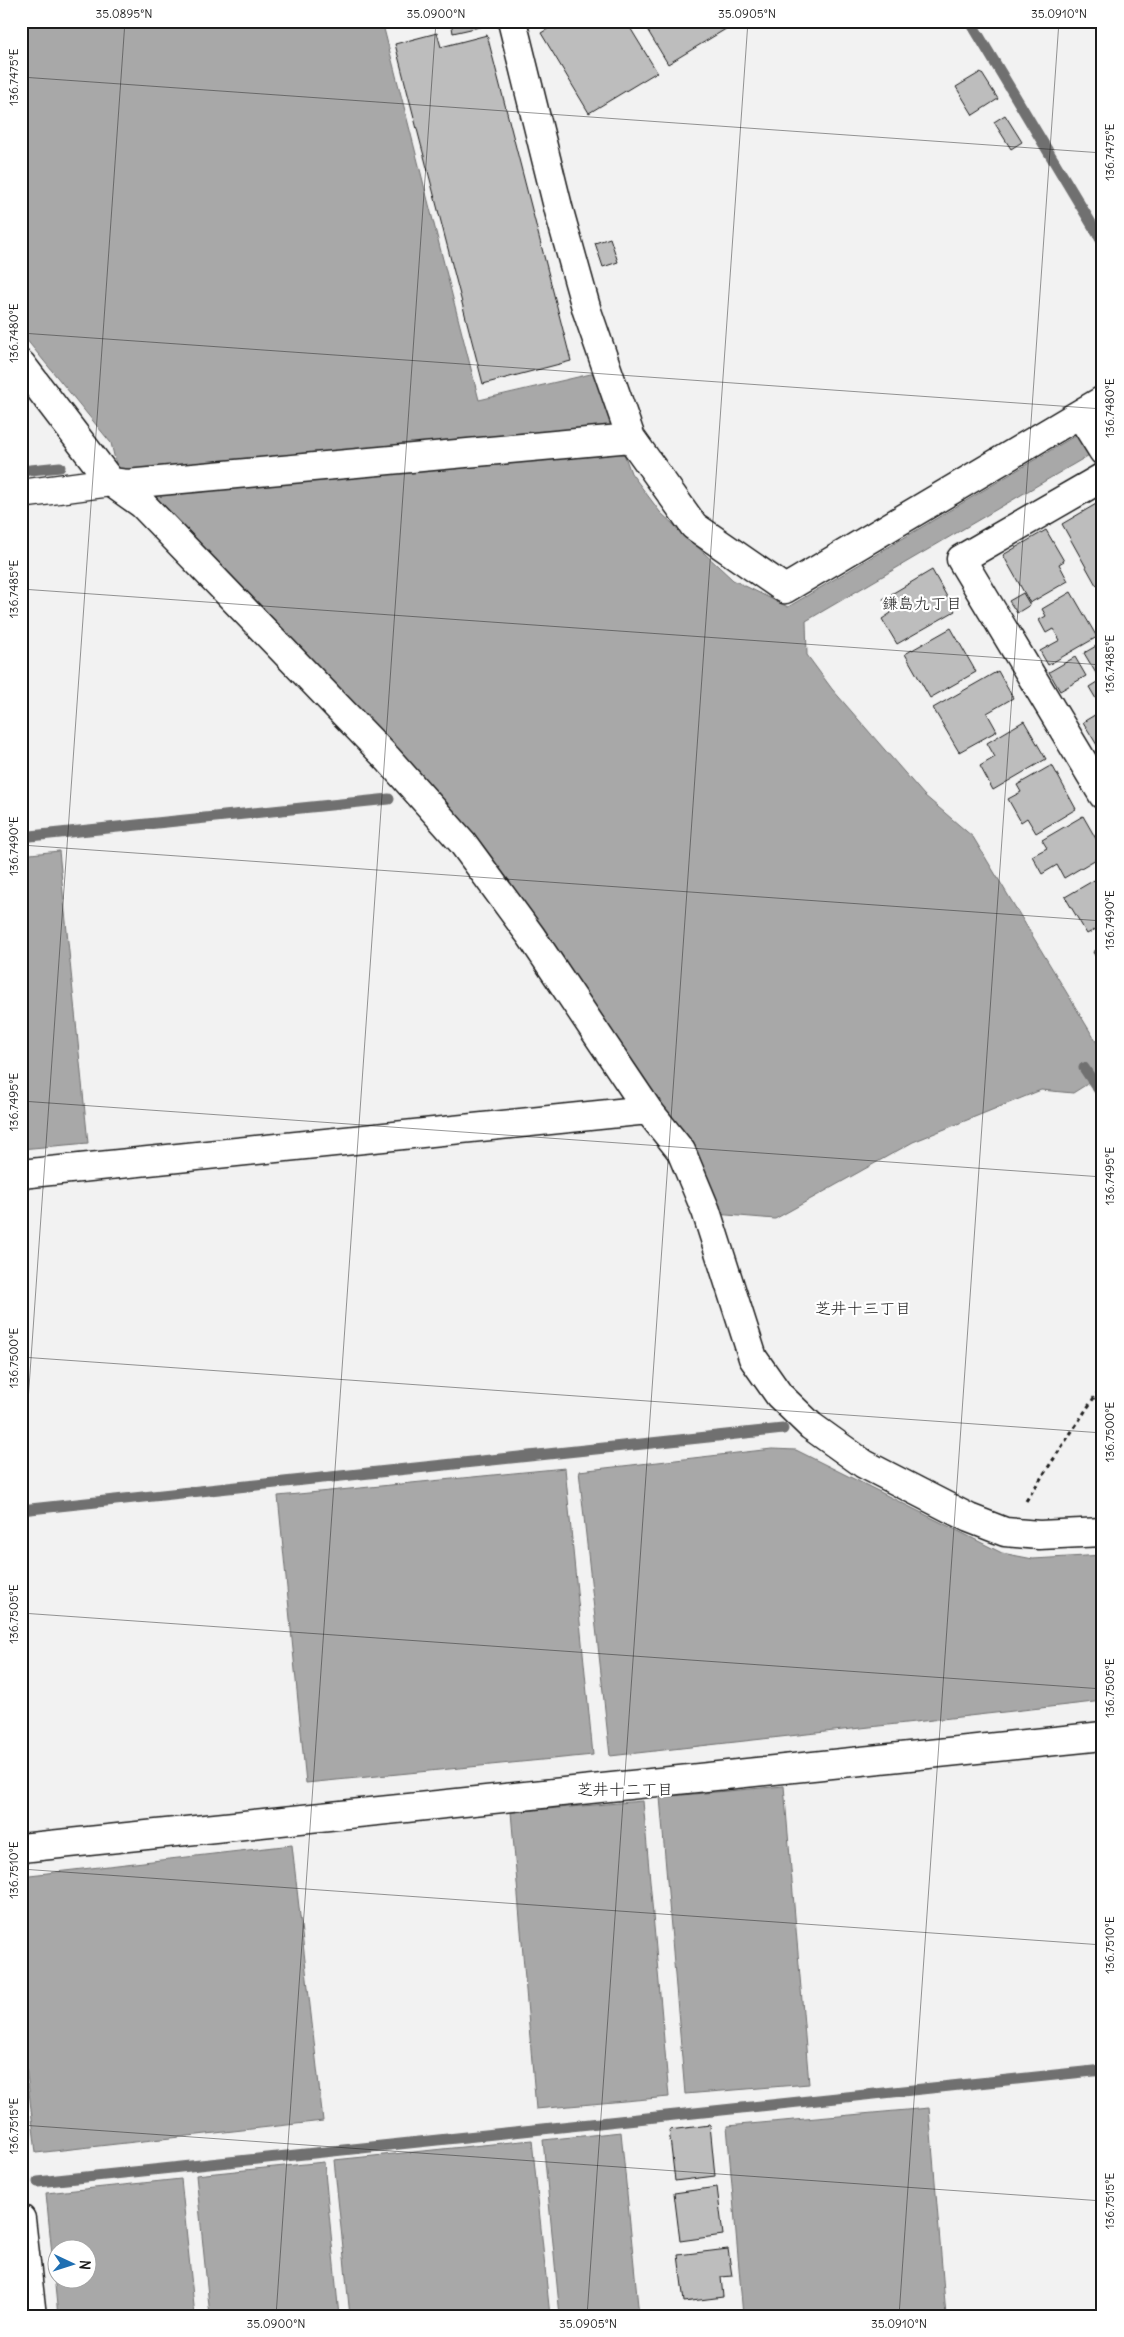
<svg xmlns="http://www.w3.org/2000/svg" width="1124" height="2337" viewBox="0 0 1124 2337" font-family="Delius,'Klee One',sans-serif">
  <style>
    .water { fill: #a8a8a8; stroke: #707070; fill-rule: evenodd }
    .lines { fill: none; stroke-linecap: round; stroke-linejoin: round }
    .stream { stroke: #707070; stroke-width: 11 }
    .building { fill: #bdbdbd; stroke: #1c1c1c }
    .minor-casing { stroke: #1c1c1c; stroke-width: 31 }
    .path { stroke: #1c1c1c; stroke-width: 3; stroke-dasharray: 4 4; stroke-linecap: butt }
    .minor { stroke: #fff; stroke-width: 28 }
    .ticks { fill: none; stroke: #1c1c1c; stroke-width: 1; stroke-opacity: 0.45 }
    .labels { text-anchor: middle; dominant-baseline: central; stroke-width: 4.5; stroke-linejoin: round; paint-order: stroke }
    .neighbourhood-label { font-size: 16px; fill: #1c1c1c; stroke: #fff }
    .neatline { fill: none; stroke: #1c1c1c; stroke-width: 2 }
    .ticks-label { font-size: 12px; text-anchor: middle; fill: #1c1c1c }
  </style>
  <rect width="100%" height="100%" fill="#f2f2f2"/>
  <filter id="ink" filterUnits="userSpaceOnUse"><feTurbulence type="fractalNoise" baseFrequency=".02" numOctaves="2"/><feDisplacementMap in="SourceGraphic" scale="10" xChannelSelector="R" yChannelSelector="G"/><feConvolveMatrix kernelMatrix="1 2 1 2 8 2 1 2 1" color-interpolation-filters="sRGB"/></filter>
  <g filter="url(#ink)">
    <path class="water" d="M21 21H382L479 400 595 373 631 473 660 512 733 580 788 607 1103 419V447L806 621 807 655 832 689 924 795 973 837 1103 1053V1074L1073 1093 1041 1090 913 1142 775 1219 715 1214 468 832 116 464 111 443 21 333Z
      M59 851 88 1143 21 1149V855Z
      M772 1449 796 1450 1002 1553 1033 1559 1103 1555V1701L610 1756 579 1471Z
      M565 1468 593 1755 306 1783 278 1496Z
      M784 1786 809 2084 685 2094 660 1797Z
      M643 1801 669 2097 536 2109 511 1812Z
      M292 1845 323 2121 36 2153 21 2022V1876Z
      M929 2108 946 2316H743L727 2126Z
      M621 2132 639 2316H560L543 2140Z
      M532 2140 550 2316H350L334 2160Z
      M324 2162 339 2316H210L196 2175Z
      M181 2179 195 2316H58L46 2193ZM58 2250H88V2280H58Z"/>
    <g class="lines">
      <path class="stream" d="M970 21 1103 243
        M21 471 60 467
        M21 837 389 799
        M1084 1068 1103 1096
        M21 1510 783 1429
        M38 2182 1103 2070"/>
    </g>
    <path class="building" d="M387 21H418L388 28Z
      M451 21H483L484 26 453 33Z
      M538 21H552L542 27Z
      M561 21H626L657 72 589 113 541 33Z
      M642 21H739L668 64Z
      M437 33 441 47 487 35 571 361 483 384 395 44Z
      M981 72 998 99 973 115 956 87Z
      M1005 115 1022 142 1011 149 994 122Z
      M610 238 618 262 603 267 595 243Z
      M1103 500V582L1096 585 1062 524Z
      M1046 530 1064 561 1059 564 1068 581 1030 603 1003 555Z
      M932 570 955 611 897 644 882 619 891 613 883 599Z
      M1071 592 1097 637 1048 665 1040 651 1060 640 1053 629 1046 633 1039 620 1046 616 1042 609Z
      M1023 593 1030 605 1017 613 1009 601Z
      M951 628 976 672 930 698 905 654Z
      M1103 642V709H1102L1089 687 1100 680 1084 653Z
      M1075 657 1086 676 1060 691 1049 672Z
      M998 671 1013 698 987 713 997 731 959 752 933 708Z
      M1103 710V755L1083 722Z
      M1024 721 1046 759 993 790 980 766 995 757 987 743Z
      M1052 765 1076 809 1036 833 1027 818 1021 822 1008 799 1021 792 1017 785Z
      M1083 816 1103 851V855L1064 878 1057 865 1042 874 1032 856 1047 848 1042 840Z
      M1103 875V925L1087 934 1065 897Z
      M1103 946V969L1093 952Z
      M710 2125 715 2176 675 2181 669 2130Z
      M717 2187 723 2235 680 2241 674 2193Z
      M728 2249 732 2276 721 2277 723 2297 684 2302 678 2255Z"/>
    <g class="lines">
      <defs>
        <path id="minor" d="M512 21 559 211 587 311 631 438 694 526 785 589 1103 400
          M21 364 111 482 142 504 388 759 462 842 531 936 648 1110 681 1151 706 1211 753 1358 779 1395 811 1426 864 1464 969 1518 1005 1532 1039 1535 1103 1532
          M1080 414 1103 451
          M1103 477 961 559 1103 795
          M21 494 111 482 127 484 631 438
          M21 1174 648 1110
          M21 1848 1103 1736
          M21 2219 32 2316"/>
      </defs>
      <use href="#minor" class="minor-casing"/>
      <path class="path" d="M1026 1501 1103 1384"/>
      <use href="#minor" class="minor"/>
    </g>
  </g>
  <path class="ticks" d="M21 77 1103 153M21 333 1103 409M21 589 1103 665M21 845 1103 921M21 1101 1103 1177M21 1357 1103 1433M21 1501 125 21M21 1613 1103 1689M21 1869 1103 1945M21 2125 1103 2201M276 2316 436 21M587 2316 748 21M899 2316 1059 21"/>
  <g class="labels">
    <g class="neighbourhood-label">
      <text x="922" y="603">鎌島九丁目</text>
      <text x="863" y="1308">芝井十三丁目</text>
      <text x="625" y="1789">芝井十二丁目</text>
    </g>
  </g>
  <rect width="1124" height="2337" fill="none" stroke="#fff" stroke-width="55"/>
  <g transform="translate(72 2264) rotate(94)"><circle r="24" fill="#ffffff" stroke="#a4a4a4"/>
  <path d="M0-4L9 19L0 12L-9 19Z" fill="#1f6fb2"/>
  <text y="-8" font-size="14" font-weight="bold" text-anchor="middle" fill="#1c1c1c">N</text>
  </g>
  <rect x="28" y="28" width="1068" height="2282" class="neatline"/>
  <g class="ticks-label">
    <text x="124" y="18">35.0895°N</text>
    <text x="436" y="18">35.0900°N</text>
    <text x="747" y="18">35.0905°N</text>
    <text x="1059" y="18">35.0910°N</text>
    <text transform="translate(14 77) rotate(-90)" y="4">136.7475°E</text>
    <text transform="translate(1110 152) rotate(-90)" y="4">136.7475°E</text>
    <text transform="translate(14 333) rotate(-90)" y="4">136.7480°E</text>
    <text transform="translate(1110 408) rotate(-90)" y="4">136.7480°E</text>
    <text transform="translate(14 589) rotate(-90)" y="4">136.7485°E</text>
    <text transform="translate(1110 664) rotate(-90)" y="4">136.7485°E</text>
    <text transform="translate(14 846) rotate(-90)" y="4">136.7490°E</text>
    <text transform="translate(1110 920) rotate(-90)" y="4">136.7490°E</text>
    <text transform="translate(14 1102) rotate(-90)" y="4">136.7495°E</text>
    <text transform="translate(1110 1176) rotate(-90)" y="4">136.7495°E</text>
    <text transform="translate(14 1358) rotate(-90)" y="4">136.7500°E</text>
    <text transform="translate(1110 1432) rotate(-90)" y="4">136.7500°E</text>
    <text transform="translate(14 1614) rotate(-90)" y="4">136.7505°E</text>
    <text transform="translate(1110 1688) rotate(-90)" y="4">136.7505°E</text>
    <text transform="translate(14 1870) rotate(-90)" y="4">136.7510°E</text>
    <text transform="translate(1110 1945) rotate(-90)" y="4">136.7510°E</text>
    <text transform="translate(14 2126) rotate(-90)" y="4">136.7515°E</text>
    <text transform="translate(1110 2201) rotate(-90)" y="4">136.7515°E</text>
    <text x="276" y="2328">35.0900°N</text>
    <text x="588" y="2328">35.0905°N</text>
    <text x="899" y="2328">35.0910°N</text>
  </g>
</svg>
